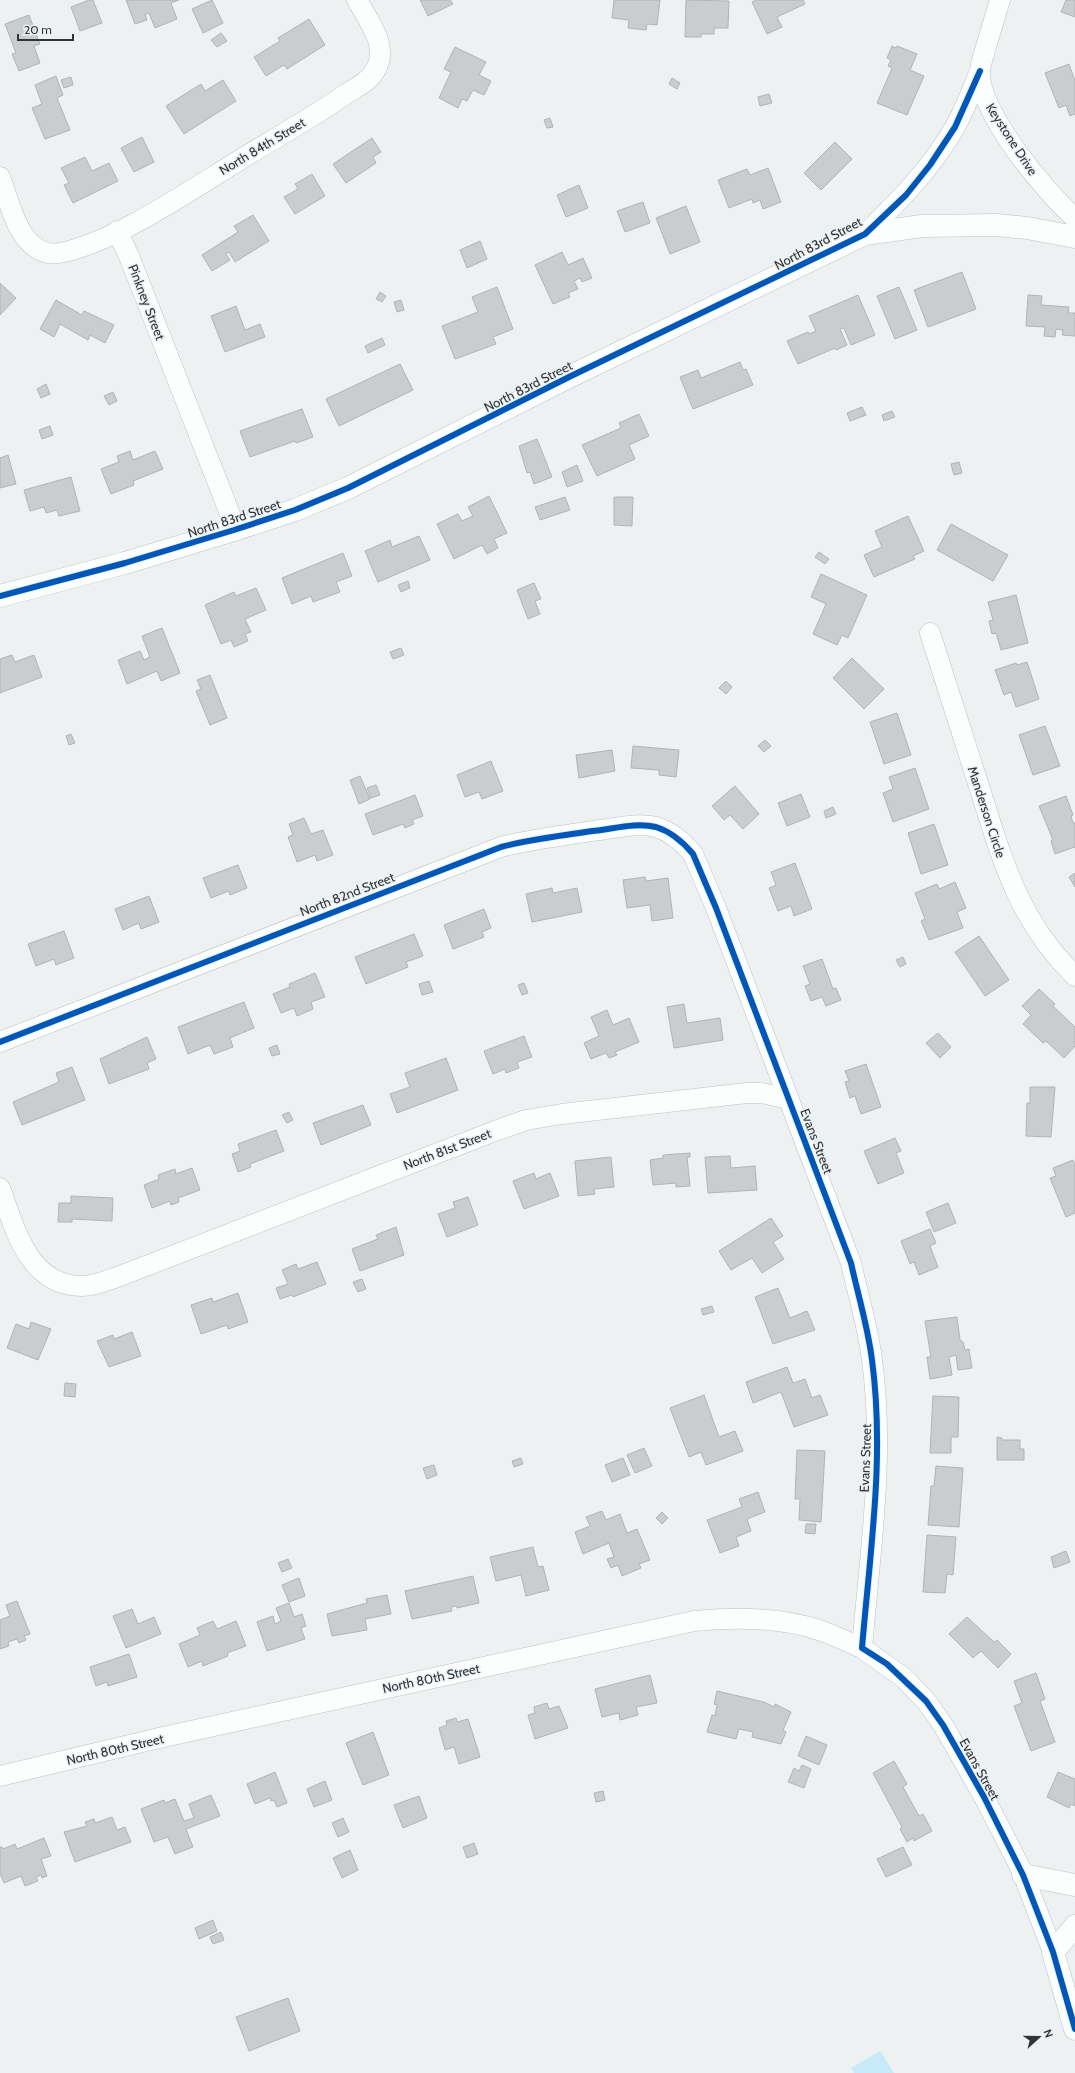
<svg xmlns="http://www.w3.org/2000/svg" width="1075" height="2073" viewBox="0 0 1075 2073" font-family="Cabin,sans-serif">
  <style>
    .green { fill: #c6eaf7 }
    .building { fill: #cacdce; stroke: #b0b4b5 }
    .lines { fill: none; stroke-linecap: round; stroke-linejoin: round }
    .minor-casing { stroke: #bec1c2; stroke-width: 21 }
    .tertiary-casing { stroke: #bec1c2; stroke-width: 23 }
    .minor { stroke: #fcfdfd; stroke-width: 20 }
    .tertiary { stroke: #fcfdfd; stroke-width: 22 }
    .cycleway-casing { stroke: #eaf2f5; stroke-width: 8 }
    .cycleway { stroke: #0057b8; stroke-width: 6 }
    .labels { text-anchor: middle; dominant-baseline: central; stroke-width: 3; stroke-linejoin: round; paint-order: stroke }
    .street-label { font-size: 13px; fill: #313335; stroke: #eaf2f5 }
  </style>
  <rect width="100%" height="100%" fill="#edf1f2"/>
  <path class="green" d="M880 2051 894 2073H854L851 2068Z"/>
  <path class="building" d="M89 0H93L102 23 80 31 71 7Z
    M126 0H179L171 3 177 19 155 28 149 13 145 14 147 20 135 24Z
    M212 0 223 23 203 33 192 9Z
    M420 0H450L453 4 428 16Z
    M614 0H660L657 25 647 24 646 30 628 28 629 20 612 18Z
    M686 0 729 1 728 28H714V34H701V37H685Z
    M756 0H803L805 4 777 17 782 27 767 34 752 2Z
    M1066 0H1075V17L1061 12Z
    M29 15 40 44 34 46 40 63 19 71 12 54 16 53 5 24Z
    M309 19 325 45 287 69 284 65 266 76 254 57 280 41 278 38Z
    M221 33 227 41 217 47 211 40Z
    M892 46 896 48 897 46 917 54 910 70 924 76 907 115 877 103 892 68 888 66 891 60 887 58Z
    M455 47 486 62 479 75 491 81 484 95 473 90 467 101 462 99 458 108 439 98 451 72 444 69Z
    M1069 64 1075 81V114L1070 116 1066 105 1059 108 1045 73Z
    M56 76 63 95 57 98 70 130 45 139 32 108 42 104 35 85Z
    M71 77 73 85 64 88 61 80Z
    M672 78 680 83 677 89 669 84Z
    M223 80 236 101 184 134 166 106 201 84 205 91Z
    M769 94 772 103 760 106 758 97Z
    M550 118 553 127 547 128 544 120Z
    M142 137 154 162 134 172 121 148Z
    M372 138 381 152 373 157 376 163 346 183 333 164Z
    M835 142 852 159 821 190 804 173Z
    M85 157 92 171 109 163 118 181 73 203 64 185 69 183 61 168Z
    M768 168 781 202 763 209 760 200 753 203 752 199 729 208 718 180 747 169 750 175Z
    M312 174 325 196 295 214 284 197 298 189 295 184Z
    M579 185 588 208 566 217 557 195Z
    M643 202 650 223 625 232 617 211Z
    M686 206 700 242 670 254 656 218Z
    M253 215 269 241 235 262 229 252 226 254 230 260 212 271 202 255 238 232 234 226Z
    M480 241 487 259 467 268 460 250Z
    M562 252 568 265 583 258 592 278 582 282 580 278 574 281 578 289 568 293 570 297 553 304 535 265Z
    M962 272 976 309 928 327 914 290Z
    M0 283 16 298 0 315Z
    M497 287 513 329 493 337 496 344 455 359 442 326 478 312 472 297Z
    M899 287 917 330 895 339 877 296Z
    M380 292 386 296 382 302 376 299Z
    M858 295 875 335 851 345 844 328 840 329 847 345 836 350 835 348 798 364 787 341 808 332 809 334 816 331 809 316Z
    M1028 295 1042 296 1041 305 1069 307 1068 313H1075V336L1062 335 1063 330 1056 329 1055 337 1044 336 1045 327 1026 326Z
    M56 300 82 315 84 311 114 325 105 343 90 335 88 340 60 324 54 337 40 329Z
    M401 300 404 310 397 312 394 302Z
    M236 306 245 330 260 324 265 337 225 352 211 316Z
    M382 338 385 345 368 353 365 346Z
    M740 362 743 370 746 369 753 385 693 409 680 377 698 370 701 378Z
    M400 364 413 390 339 426 326 399Z
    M46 384 50 394 41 398 37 389Z
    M113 392 117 401 109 405 104 396Z
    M862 407 866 415 850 421 847 413Z
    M302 409 313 437 296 443 295 441 250 457 240 431Z
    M892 411 895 417 884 421 882 415Z
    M639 414 649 436 629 445 635 459 597 476 582 445 621 428 619 423Z
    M50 426 53 435 42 439 39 430Z
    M537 439 552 477 534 484 530 472 527 473 519 446Z
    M130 451 133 460 155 451 163 469 133 481 134 485 111 494 101 469 119 462 117 456Z
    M8 455 16 484 0 488V458Z
    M959 462 962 473 954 475 951 464Z
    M577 465 583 481 567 487 562 472Z
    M71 477 80 511 59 516 57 510 46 513 44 507 30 511 24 490Z
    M489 496 507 533 494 539 498 548 487 554 482 545 454 559 437 524 458 514 462 521 473 516 468 507Z
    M565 497 570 510 540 520 535 507Z
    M614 497H633L632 526 614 525Z
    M908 516 924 551 913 556 915 559 874 577 864 555 882 547 875 531Z
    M951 524 1008 555 993 581 937 550Z
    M419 536 430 560 378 582 365 551 390 540 392 547Z
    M819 552 829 559 825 564 815 557Z
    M343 553 352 576 336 582 340 592 313 602 311 596 292 604 282 578Z
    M821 574 867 595 848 638 842 635 837 645 813 634 826 604 811 597Z
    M408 581 410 588 401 592 398 585Z
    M534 583 541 599 535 601 540 614 528 619 517 590Z
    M256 588 266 610 245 619 251 632 245 634 248 641 234 647 231 640 221 644 205 605 234 592 236 596Z
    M1016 595 1028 643 1001 650 996 633 992 634 989 621 993 620 988 602Z
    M162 628 180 673 161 681 157 671 127 684 118 660 140 651 144 660 150 657 142 636Z
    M401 648 404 655 393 659 390 652Z
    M12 655 15 662 34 655 42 677 0 693V659Z
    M852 658 884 689 864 709 833 678Z
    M1027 662 1039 699 1016 707 1011 692 1004 695 995 670 1016 663 1017 665Z
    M210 675 227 718 210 725 196 691 201 689 197 680Z
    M726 681 732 687 726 694 719 688Z
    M897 713 911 755 884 764 870 722Z
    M1045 726 1060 766 1033 775 1019 735Z
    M71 734 75 743 69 745 66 736Z
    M765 740 771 746 764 752 758 746Z
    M633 746 679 750 676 777 659 775V770L631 768Z
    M612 750 615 771 579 778 576 755Z
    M491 761 503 791 482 799 479 792 465 797 457 775Z
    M915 768 929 809 893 822 883 793 893 789 889 777Z
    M360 776 370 799 359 804 350 780Z
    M376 785 380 795 371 798 367 788Z
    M735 786 759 814 743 829 730 815 724 820 712 806Z
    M801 794 810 817 787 826 778 803Z
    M415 795 423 816 412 820 414 824 405 828 403 824 373 835 365 814Z
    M1066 796 1073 815 1071 816 1073 823H1075V847L1055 854 1051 841 1053 840 1039 806Z
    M833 807 836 814 826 818 824 811Z
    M304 818 311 834 323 830 333 855 317 861 315 855 297 862 288 837 293 835 289 824Z
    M934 824 948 865 921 874 908 833Z
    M795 863 812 909 794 916 791 906 778 911 769 888 776 885 771 872Z
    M238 865 247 888 230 895 229 891 211 898 203 878Z
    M1075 873V887L1069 877Z
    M645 877 646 881 668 878 673 918 652 921 650 905 627 908 623 880Z
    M955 882 966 908 957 912 963 928 929 940 921 921 925 919 915 893 937 884 939 889Z
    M552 888 553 893 577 888 582 912 532 922 526 894Z
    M149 896 159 922 141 929 139 923 123 930 115 909Z
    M484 909 491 928 482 932 484 937 453 949 444 925Z
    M64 931 74 958 56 965 54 959 36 966 28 944Z
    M414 934 423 956 406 962 408 967 366 984 355 957Z
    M979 936 1009 980 985 996 955 952Z
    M903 957 906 964 900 967 896 960Z
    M822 959 833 989 836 988 841 1000 826 1006 822 997 811 1001 805 986 810 984 803 966Z
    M315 973 325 997 311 1002 313 1009 297 1016 294 1008 281 1013 273 994 290 987 289 984Z
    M429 981 433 992 422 995 419 984Z
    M524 983 528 993 522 995 518 985Z
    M1039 989 1055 1004 1053 1006 1075 1027V1046L1064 1058 1046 1041 1043 1043 1023 1024 1031 1015 1022 1006Z
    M244 1002 254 1028 230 1038 233 1047 214 1054 210 1045 188 1054 178 1027Z
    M684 1004 687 1023 720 1018 723 1040 674 1048 667 1007Z
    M607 1010 613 1025 629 1018 639 1042 615 1052 617 1055 609 1058 606 1053 591 1059 584 1043 599 1036 591 1017Z
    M938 1033 951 1047 940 1058 926 1043Z
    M524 1036 532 1057 517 1062 519 1068 506 1073 505 1069 493 1074 484 1051Z
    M147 1037 156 1059 147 1063 149 1069 109 1084 100 1059Z
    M277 1045 280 1054 272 1056 269 1048Z
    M446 1058 458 1090 397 1113 390 1094 410 1087 405 1073Z
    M866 1064 881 1107 861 1114 855 1096 850 1098 845 1082 849 1081 845 1071Z
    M72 1067 85 1100 22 1125 13 1102 59 1082 56 1073Z
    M1030 1087H1055L1051 1137 1026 1136 1027 1103H1030Z
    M363 1105 371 1125 321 1145 313 1123Z
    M289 1112 293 1120 287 1123 282 1115Z
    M276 1130 284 1151 250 1164 251 1167 238 1172 232 1154 240 1151 238 1144Z
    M895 1138 901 1151 896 1153 904 1173 878 1184 864 1151Z
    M690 1153V1157H687L690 1186 676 1187V1183L653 1185 650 1160 663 1158V1155Z
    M730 1156 731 1168 755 1166 757 1190 708 1193 705 1157Z
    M611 1157 614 1187 594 1189 595 1194 578 1196 575 1161Z
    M1073 1160 1075 1164V1213L1066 1217 1050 1178 1056 1176 1053 1168Z
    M192 1168 200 1190 178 1198 179 1202 171 1205 170 1201 152 1208 144 1185 159 1179 158 1175 175 1169 176 1174Z
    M534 1173 536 1179 550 1173 559 1196 524 1209 513 1181Z
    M71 1196 113 1198 112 1221 72 1219V1222H58L59 1203H71Z
    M468 1197 478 1225 447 1237 438 1214 455 1208 453 1202Z
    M948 1203 956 1223 934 1232 926 1212Z
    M771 1218 783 1236 773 1242 784 1259 762 1273 752 1258 731 1270 719 1251Z
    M396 1227 404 1255 360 1271 352 1249 378 1239 376 1235Z
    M930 1229 936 1243 930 1246 938 1267 919 1275 914 1262 910 1264 901 1241Z
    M317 1262 326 1284 293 1297 292 1295 280 1299 276 1288 288 1284 282 1270 296 1264 298 1269Z
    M362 1279 366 1289 358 1292 353 1282Z
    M778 1288 790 1318 807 1311 815 1330 773 1344 755 1297Z
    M238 1293 248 1322 228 1329 227 1325 201 1334 191 1305 212 1298 213 1302Z
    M712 1306 714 1312 703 1315 701 1309Z
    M957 1317 960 1340 963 1342 965 1350 969 1349 972 1368 958 1370 956 1355 949 1357 952 1375 930 1379 927 1357H931L925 1321Z
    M31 1322 51 1329 38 1360 7 1348 16 1324 29 1329Z
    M132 1332 141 1356 109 1367 97 1341 113 1335 114 1339Z
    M787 1367 793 1383 805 1379 812 1398 820 1395 828 1415 794 1427 781 1392 753 1403 746 1382Z
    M65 1383 76 1384 75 1397 64 1396Z
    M704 1395 719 1437 735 1431 743 1451 706 1465 701 1452 689 1457 670 1408Z
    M933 1396 959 1397 958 1437H951V1453H930Z
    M997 1437 1002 1438V1440H1020V1449H1024V1460H997Z
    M644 1448 652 1466 635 1473 627 1455Z
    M797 1450 825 1451 821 1522 799 1520 800 1499H795Z
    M521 1458 523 1464 514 1467 512 1461Z
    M623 1458 630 1475 612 1482 605 1465Z
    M434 1465 437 1475 427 1479 423 1468Z
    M936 1466 963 1468 959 1527 928 1525 931 1486H934Z
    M758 1492 765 1512 747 1519 751 1531 736 1537 739 1546 720 1553 707 1520 742 1507 739 1499Z
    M602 1511 606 1520 620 1514 627 1533 637 1529 650 1560 639 1564 641 1568 622 1576 618 1565 611 1568 607 1559 614 1557 609 1543 583 1554 575 1532 590 1526 586 1517Z
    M662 1512 668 1518 662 1524 656 1518Z
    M806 1524H816L815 1534 805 1533Z
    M927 1535 956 1537 953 1575 947 1574 945 1593 923 1592Z
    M533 1547 538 1567 543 1566 549 1590 526 1596 521 1575 496 1581 490 1557Z
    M1066 1551 1070 1562 1054 1568 1051 1557Z
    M288 1559 292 1568 282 1572 278 1563Z
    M473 1576 479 1603 457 1608 456 1606 451 1607 452 1611 412 1619 405 1591Z
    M299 1578 305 1596 289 1602 282 1585Z
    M387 1595 391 1614 365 1619 367 1630 332 1636 327 1614 367 1603 366 1599Z
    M17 1601 30 1634 24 1636 26 1640 19 1643 17 1639 8 1642 9 1646 0 1649V1620L10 1616 6 1605Z
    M289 1603 294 1617 302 1614 306 1626 301 1628 305 1639 267 1651 257 1622 273 1616 275 1624 281 1621 276 1608Z
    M132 1609 138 1624 154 1617 161 1634 126 1648 113 1616Z
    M967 1617 994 1642 997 1640 1011 1654 998 1668 981 1651 973 1658 949 1634Z
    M213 1621 217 1629 236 1621 246 1646 227 1653 228 1656 203 1666 202 1661 188 1667 179 1644 200 1635 197 1628Z
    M129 1654 137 1677 108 1686 107 1682 96 1686 90 1667Z
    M1036 1673 1045 1699 1040 1701 1055 1742 1031 1751 1014 1706 1022 1703 1014 1681Z
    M650 1675 657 1703 636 1707 638 1715 620 1720 619 1713 602 1717 595 1689Z
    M717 1691 764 1702 774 1707 775 1704 791 1712 783 1730 786 1732 781 1744 752 1737 753 1732 739 1729 736 1739 707 1732 712 1715 715 1716 717 1705 714 1704Z
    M547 1703 549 1709 559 1706 568 1728 535 1739 528 1715 535 1713 534 1707Z
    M456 1718 457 1722 468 1719 480 1757 459 1764 454 1747 445 1750 439 1728 447 1725 446 1721Z
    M373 1732 389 1775 363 1785 346 1743Z
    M806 1736 827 1745 819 1765 798 1756Z
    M894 1761 907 1784 903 1787 919 1816 923 1814 932 1831 914 1841 913 1838 907 1842 900 1829 902 1827 873 1773Z
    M802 1765 811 1769 804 1788 788 1782 794 1768 799 1771Z
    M275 1772 287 1803 277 1807 274 1800 271 1801 270 1798 255 1804 247 1784Z
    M1058 1772 1075 1779V1806L1071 1804 1069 1808 1047 1797Z
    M325 1781 332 1800 314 1807 307 1789Z
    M603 1791 605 1800 596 1802 594 1793Z
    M211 1795 220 1816 186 1829 193 1847 175 1854 168 1837 154 1842 141 1809 164 1800 165 1803 175 1799 184 1821 194 1818 189 1804Z
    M419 1796 427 1818 403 1828 394 1805Z
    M112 1817 117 1830 125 1827 131 1842 75 1862 64 1832 87 1826 85 1822 94 1819 95 1823Z
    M343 1818 349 1832 338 1837 332 1823Z
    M44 1838 51 1856 41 1859 47 1876 42 1878 41 1875 36 1877 38 1881 25 1886 21 1876 4 1883 0 1873V1847H2L3 1849 15 1844 17 1849Z
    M474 1843 478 1854 467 1858 463 1847Z
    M903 1847 912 1865 886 1877 877 1859Z
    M350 1850 358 1870 342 1878 333 1858Z
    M213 1920 217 1931 199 1939 195 1928Z
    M221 1932 224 1940 213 1944 210 1937Z
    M288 1998 300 2031 249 2051 236 2017Z"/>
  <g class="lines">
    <defs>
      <path id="minor" d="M1000 0C995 17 990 33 985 50 984 56 980 64 980 71 978 111 1045 192 1075 218
        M0 177C10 202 17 246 48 253 66 257 118 233 135 223 175 202 213 176 251 153 283 134 316 115 346 94 357 87 370 81 376 69 389 46 368 20 357 0
        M117 231 129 256 230 514 234 530
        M865 234C899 201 931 169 955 127 965 109 972 90 980 71
        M930 633C946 682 961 731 977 780 1001 855 1017 920 1075 976
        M0 1042 501 847C531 839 562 836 592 831 613 829 636 822 656 827 672 832 683 842 693 854L716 908 851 1263C858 1295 868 1327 872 1360 885 1456 870 1552 862 1648L904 1678 926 1701 943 1725 984 1797 1021 1869 1053 1952
        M0 1188C15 1228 28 1286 82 1286 95 1286 108 1280 120 1276L495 1131 526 1120 562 1114 747 1093H762L789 1099
        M0 1776 159 1738 694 1621C735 1617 780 1617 819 1630 834 1635 848 1642 862 1648"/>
      <path id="tertiary" d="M0 596 125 563 234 530 295 510 348 488 571 376 865 234 922 226 997 225 1027 228 1075 237
        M1023 1875 1075 1885
        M1075 1926 1053 1952 1075 2029"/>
    </defs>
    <use href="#minor" class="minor-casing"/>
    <use href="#tertiary" class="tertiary-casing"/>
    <use href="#minor" class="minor"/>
    <use href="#tertiary" class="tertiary"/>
    <defs>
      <path id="cycleway" d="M0 596 125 563 234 530 295 510 348 488 571 376 865 234 906 195 930 165 955 127 980 71
        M0 1042 501 847C531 839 562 836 592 831 613 829 636 822 656 827 672 832 683 842 693 854L716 908 851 1263C858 1295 868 1327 872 1360 885 1456 870 1552 862 1648L887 1664 926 1701 943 1725 984 1797 1023 1875 1053 1952 1075 2029"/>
    </defs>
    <use href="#cycleway" class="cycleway-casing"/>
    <use href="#cycleway" class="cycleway"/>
  </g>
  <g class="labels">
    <g class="street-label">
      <text transform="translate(1012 139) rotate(57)">Keystone Drive</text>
      <text transform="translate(262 146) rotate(-31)">North 84th Street</text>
      <text transform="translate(818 243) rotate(-28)">North 83rd Street</text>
      <text transform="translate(147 302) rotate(69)">Pinkney Street</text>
      <text transform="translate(528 386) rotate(-27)">North 83rd Street</text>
      <text transform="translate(234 518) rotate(-18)">North 83rd Street</text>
      <text transform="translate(987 812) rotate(72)">Manderson Circle</text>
      <text transform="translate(347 894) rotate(-21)">North 82nd Street</text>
      <text transform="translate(817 1141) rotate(69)">Evans Street</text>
      <text transform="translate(447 1149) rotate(-21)">North 81st Street</text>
      <text transform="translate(865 1458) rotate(-88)">Evans Street</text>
      <text transform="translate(431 1678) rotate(-12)">North 80th Street</text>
      <text transform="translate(115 1749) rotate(-13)">North 80th Street</text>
      <text transform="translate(980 1769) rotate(61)">Evans Street</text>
    </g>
  </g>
  <g transform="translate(1039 2037) rotate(69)" stroke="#eaf2f5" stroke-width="3" paint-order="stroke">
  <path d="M0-3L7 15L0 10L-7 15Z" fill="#313335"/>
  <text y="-6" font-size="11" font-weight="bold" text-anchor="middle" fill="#313335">N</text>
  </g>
  <path d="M18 34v6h55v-6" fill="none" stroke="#313335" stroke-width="2"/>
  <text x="24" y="34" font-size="12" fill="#313335" stroke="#eaf2f5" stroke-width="3" paint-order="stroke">20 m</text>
</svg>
